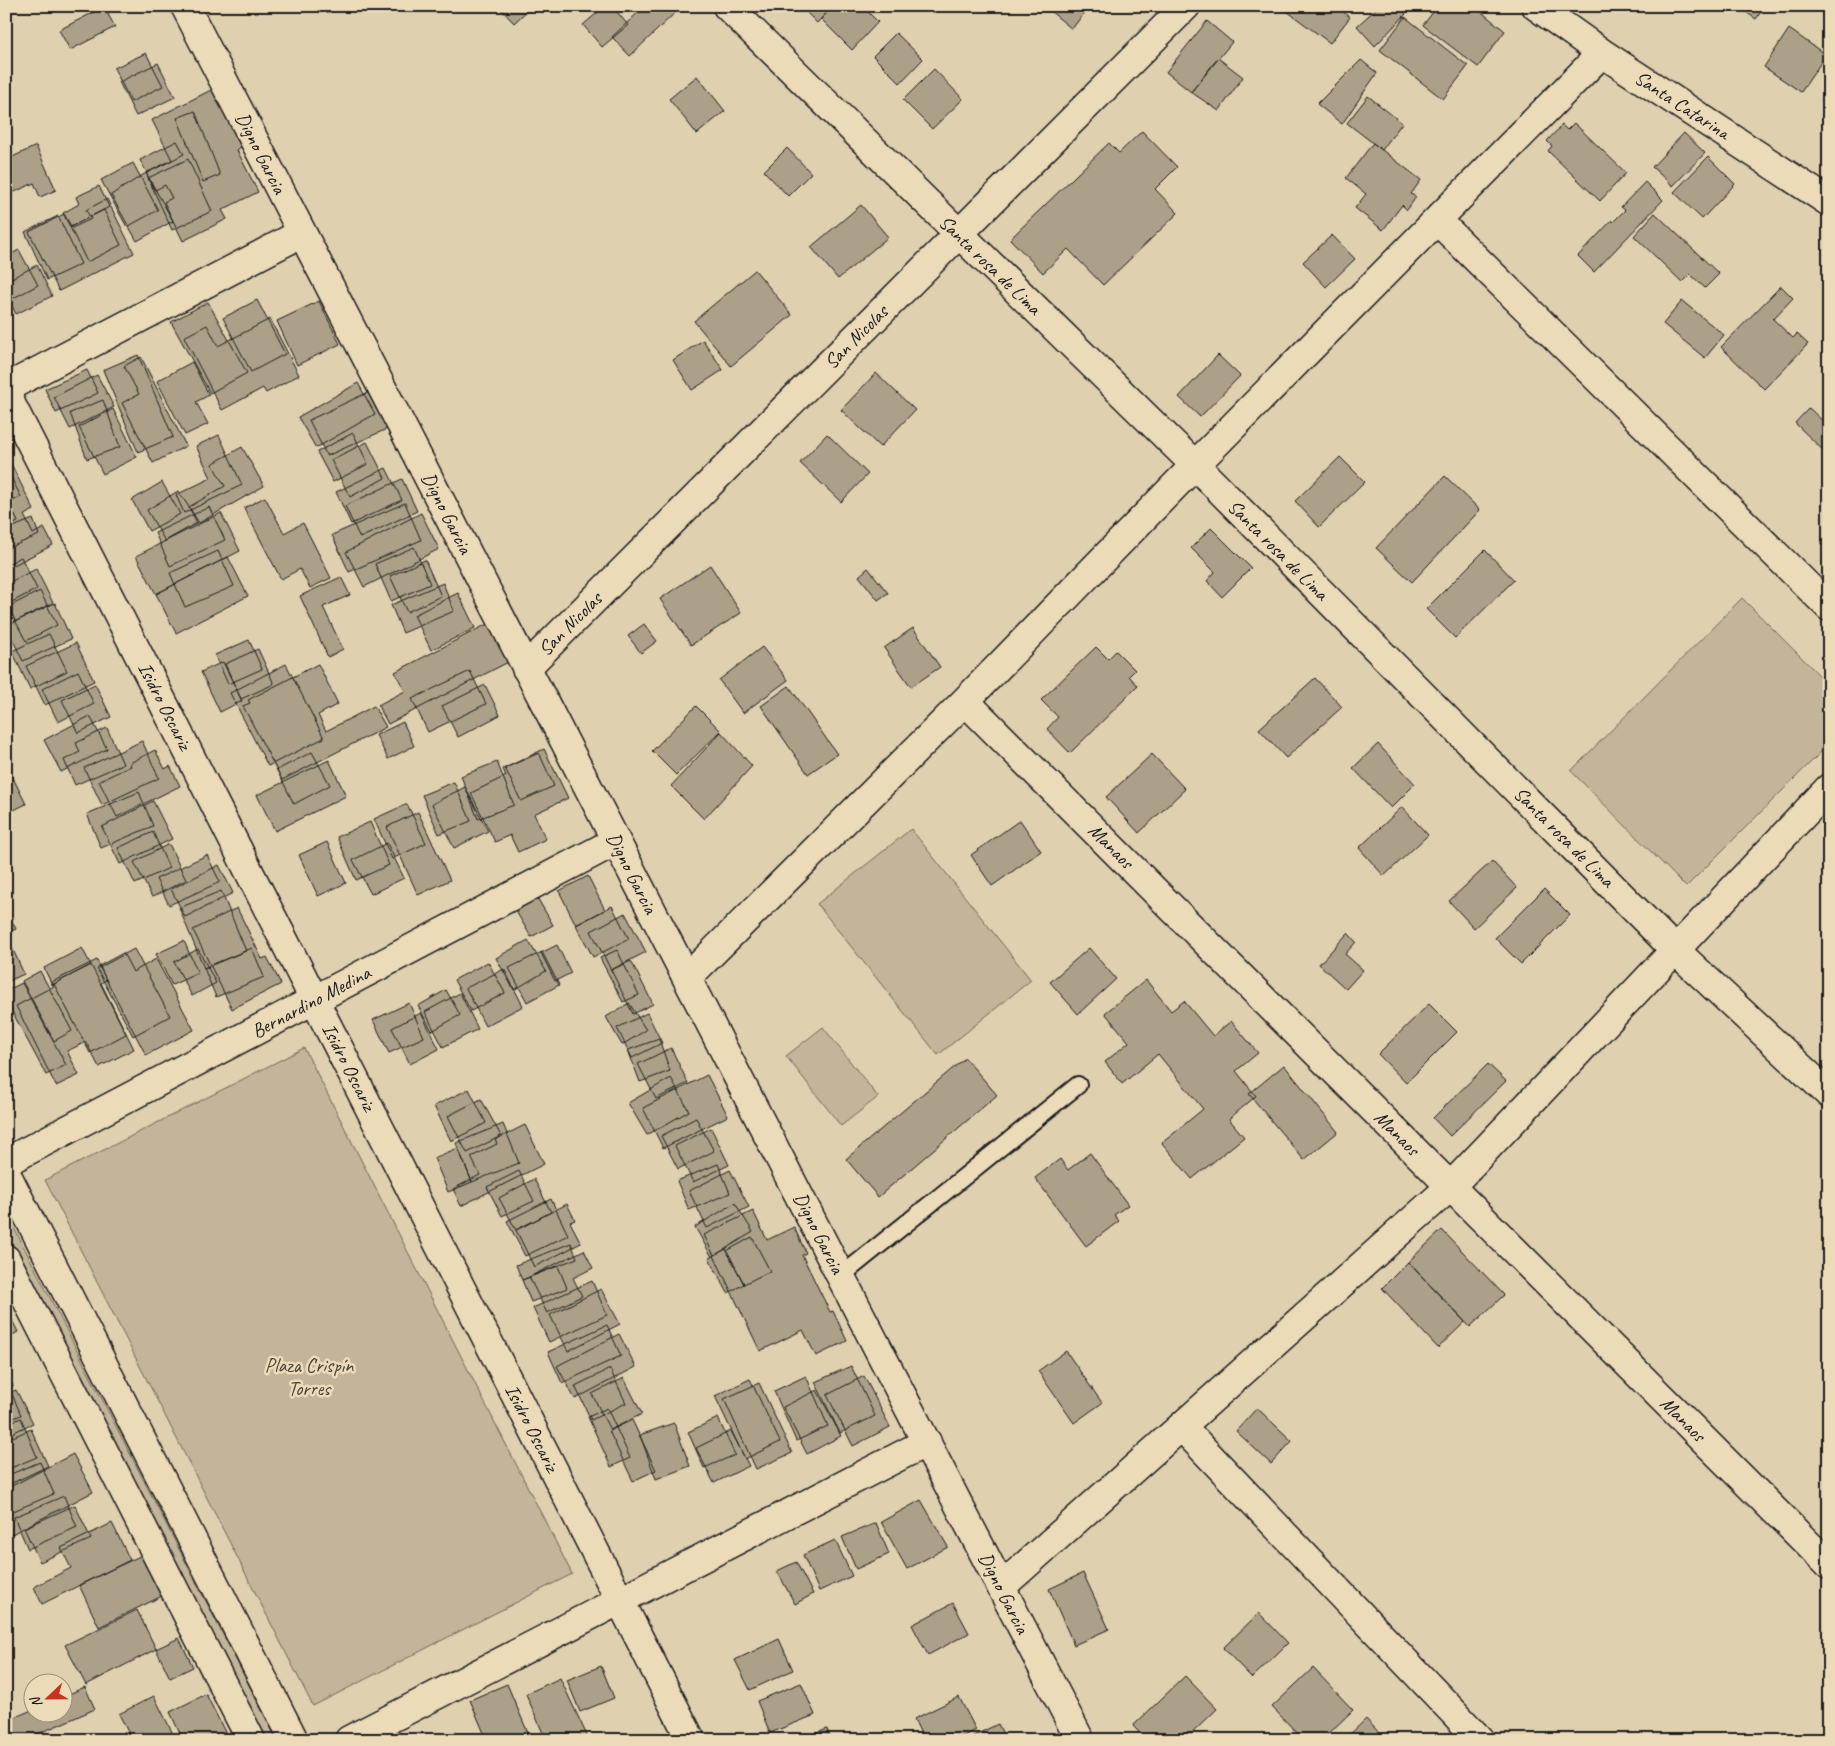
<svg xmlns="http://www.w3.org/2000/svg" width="1835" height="1746" viewBox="0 0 1835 1746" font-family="Caveat,sans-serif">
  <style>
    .green { fill: #c2b599; stroke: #6f685a }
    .building { fill: #aca188; stroke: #1c1c1c }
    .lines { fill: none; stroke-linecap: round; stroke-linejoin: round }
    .lane-casing { stroke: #1c1c1c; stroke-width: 20 }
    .street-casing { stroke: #1c1c1c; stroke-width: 31 }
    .secondary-casing { stroke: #1c1c1c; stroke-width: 31 }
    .lane { stroke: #ecdbb8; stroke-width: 16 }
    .street { stroke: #ecdbb8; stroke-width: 28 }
    .secondary { stroke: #ecdbb8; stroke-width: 28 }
    .labels { text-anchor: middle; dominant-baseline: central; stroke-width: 5; stroke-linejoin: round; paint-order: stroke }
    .street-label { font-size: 20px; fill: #1c1c1c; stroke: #ecdbb8 }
    .park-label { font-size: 20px; fill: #46423b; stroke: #ecdbb8 }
  </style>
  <rect width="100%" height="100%" fill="#dfd0af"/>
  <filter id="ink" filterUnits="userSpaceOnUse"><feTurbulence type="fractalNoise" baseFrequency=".02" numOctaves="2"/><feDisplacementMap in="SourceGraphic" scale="10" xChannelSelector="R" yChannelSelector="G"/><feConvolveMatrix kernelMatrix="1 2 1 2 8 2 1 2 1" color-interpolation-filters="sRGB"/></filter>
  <g filter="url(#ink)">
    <path class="green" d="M1742 598 1829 685V744L1686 887 1571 771Z
      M911 829 1031 980 938 1055 817 904Z
      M823 1027 878 1097 841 1126 786 1056Z
      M304 1048 572 1574 313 1706 45 1180Z
      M6 1212 277 1740H267L6 1231Z"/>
    <path class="building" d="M498 6H532L514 23Z
      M605 6H612L628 25 602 47 583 25Z
      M645 6 681 7 630 56 612 37Z
      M800 6H833L817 23Z
      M833 6H862L878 22 852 50 821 19Z
      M1044 6H1084L1087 9 1072 29Z
      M1280 6H1336L1350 17 1330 43Z
      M1379 6H1399L1406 14 1375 46 1357 26Z
      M1438 6H1474L1505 31 1478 67 1423 25Z
      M1737 6H1765L1756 19Z
      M104 7 115 27 70 50 59 30Z
      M1405 17 1468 66 1443 99 1380 50Z
      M1207 21 1232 42 1191 92 1166 72Z
      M1789 29 1826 55 1801 92 1764 67Z
      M896 33 923 59 900 83 873 56Z
      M146 53 163 86 131 102 114 68Z
      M1218 58 1243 77 1219 111 1191 92Z
      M1361 60 1377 73 1342 124 1317 104Z
      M158 63 175 97 136 116 119 82Z
      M934 69 963 99 932 129 903 100Z
      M697 76 725 111 697 134 669 99Z
      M213 89 241 147 237 150 258 192 222 210 227 219 183 241 164 202 172 198 165 185 155 190 146 173 172 160 152 120Z
      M1829 89V106L1821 100Z
      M1368 96 1402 123 1382 150 1347 123Z
      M195 111 220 175 203 182 177 118Z
      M1574 123 1626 173 1600 201 1548 151 1552 146 1547 141 1562 125 1567 130Z
      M1142 131 1177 167 1155 189 1178 213 1103 285 1068 249 1043 273 1010 239 1109 143 1119 153Z
      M1684 133 1705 153 1673 186 1652 167Z
      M177 141 184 154 147 173 140 160Z
      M1373 143 1421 180 1411 194 1416 197 1407 210 1402 205 1383 230 1355 208 1366 194 1346 178Z
      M36 146 56 190 40 197 34 183 6 196V160Z
      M787 148 811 173 788 196 764 171Z
      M1708 157 1735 184 1702 219 1674 192Z
      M188 159 212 211 172 230 148 178Z
      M133 163 158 210 127 227 101 180Z
      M146 173 173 221 137 241 111 195Z
      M1645 182 1663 200 1594 272 1578 256 1612 220 1613 222 1625 210 1621 207Z
      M99 186 109 207 70 227 63 213 79 204 76 197Z
      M107 199 134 253 59 291 29 232 64 214 72 228 91 219 86 210Z
      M861 205 888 237 838 279 811 247Z
      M104 210 121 245 87 262 70 227Z
      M1655 213 1719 274 1705 288 1690 274 1682 282 1634 236Z
      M58 216 81 264 47 280 25 232Z
      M1332 235 1355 259 1326 287 1303 262Z
      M19 250 38 285 6 302V257Z
      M37 265 52 296 16 314 6 294V281Z
      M755 270 792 315 731 366 694 321Z
      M1781 286 1793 298 1773 319 1793 338 1797 334 1808 344 1764 389 1721 347Z
      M257 300 285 354 251 372 223 318Z
      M319 301 340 344 297 365 277 321Z
      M1682 301 1724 335 1705 358 1663 324Z
      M208 302 247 373 210 393 171 322Z
      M270 319 299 375 266 393 263 388 222 410 184 337 207 325 218 346Z
      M703 340 723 370 692 390 673 360Z
      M138 355 173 437 138 452 103 370Z
      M1218 355 1240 376 1200 417 1179 397Z
      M141 357 186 446 153 463 122 403 139 394 124 366Z
      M192 362 209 395 196 402 208 424 185 435 157 381Z
      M87 370 98 393 56 413 45 389Z
      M876 373 915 410 880 447 841 410Z
      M97 375 114 407 70 429 54 397Z
      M358 383 375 414 316 448 298 417Z
      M371 391 389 428 327 456 309 420Z
      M103 400 120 447 87 459 70 413Z
      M1809 408 1829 427V456L1795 423Z
      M113 409 137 457 103 474 79 427Z
      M353 433 368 464 333 482 317 452Z
      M827 434 868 474 841 502 800 463Z
      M219 435 242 485 184 513 176 495 211 478 196 446Z
      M367 442 385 478 350 497 331 460Z
      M242 447 264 486 199 523 189 507 225 486 212 464Z
      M6 454 34 510 24 515 33 534 44 528 53 545 6 569Z
      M1340 457 1365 482 1319 527 1295 501Z
      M6 467 21 497 6 504Z
      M386 468 402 500 351 524 336 492Z
      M1445 476 1480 510 1412 582 1376 548Z
      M402 479 417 511 360 538 345 506Z
      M162 482 180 514 149 531 132 500Z
      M178 491 189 507 197 523 165 541 147 510Z
      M265 497 284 533 303 523 331 578 310 588 300 569 281 579 244 508Z
      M405 503 421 540 349 572 332 535Z
      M11 507 18 522 6 527V509Z
      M209 507 225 540 170 566 155 533Z
      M221 513 240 551 156 594 136 556Z
      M421 513 439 549 364 587 346 552Z
      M33 519 39 535 6 549V530Z
      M1211 528 1251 568 1222 597 1207 581 1215 572 1191 548Z
      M414 547 430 584 391 601 375 564Z
      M1485 550 1514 580 1455 638 1426 609Z
      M218 551 234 586 185 607 170 573Z
      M21 557 37 589 6 605V565Z
      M228 557 248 596 176 633 156 594Z
      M425 560 441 596 407 612 390 576Z
      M710 565 741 613 691 645 660 599Z
      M868 568 888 593 878 600 859 576Z
      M36 569 53 603 6 626V584Z
      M341 577 350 595 323 607 343 649 328 657 300 596Z
      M443 583 454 611 403 633 391 605Z
      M40 591 57 625 26 641 8 607Z
      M458 593 475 628 431 650 414 615Z
      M55 603 71 639 23 661 6 626Z
      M501 617 520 656 388 724 378 705 405 691 395 672Z
      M644 624 657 641 641 653 628 636Z
      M913 628 940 667 911 687 884 648Z
      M49 634 67 671 30 689 12 651Z
      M249 640 262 669 228 684 215 655Z
      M76 643 94 681 45 705 26 666Z
      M762 647 788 680 743 713 719 680Z
      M1096 647 1108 659 1116 651 1135 670 1129 676 1138 686 1070 753 1047 729 1058 717 1041 700Z
      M258 649 274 684 241 699 225 664Z
      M223 662 242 701 220 712 201 672Z
      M286 664 324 738 268 766 230 693Z
      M318 664 338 704 318 715 326 731 374 706 386 727 282 780 243 706 250 703 248 700Z
      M78 671 94 704 58 722 42 689Z
      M470 671 486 704 428 732 412 699Z
      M1315 678 1342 707 1286 758 1259 729Z
      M95 684 111 717 78 733 62 700Z
      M485 685 500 715 458 737 442 706Z
      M789 686 837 754 808 774 761 706Z
      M696 706 721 731 676 775 652 751Z
      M90 716 107 749 61 772 44 740Z
      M403 722 414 746 388 759 376 735Z
      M107 728 123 764 75 785 64 760 80 752 76 743Z
      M721 732 752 766 704 819 671 786Z
      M142 741 159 778 102 805 84 768Z
      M1378 744 1415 784 1391 808 1353 768Z
      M544 749 568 798 534 814 546 839 518 852 510 835 495 842 471 793 506 776 503 769Z
      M155 750 165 769 170 766 180 786 117 817 99 781 131 766 130 763Z
      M312 752 330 785 294 804 277 770Z
      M539 753 554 786 521 801 505 768Z
      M1152 754 1185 789 1139 833 1106 797Z
      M329 760 346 796 275 831 257 795Z
      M497 762 514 805 478 819 461 776Z
      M12 776 26 804 6 814V779Z
      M454 782 471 821 439 834 422 795Z
      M465 787 488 831 454 848 432 804Z
      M139 792 153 826 101 848 87 814Z
      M153 801 172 839 120 864 102 827Z
      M407 804 426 843 392 859 374 819Z
      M1402 807 1428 835 1384 876 1359 848Z
      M418 812 450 880 418 895 387 827Z
      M1020 820 1041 851 992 886 971 855Z
      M370 822 389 865 356 880 337 837Z
      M153 832 169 868 135 884 118 848Z
      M327 842 346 883 318 896 299 855Z
      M387 843 404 878 371 894 353 860Z
      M169 844 186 880 152 897 134 862Z
      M207 855 220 882 169 905 156 879Z
      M1492 861 1517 888 1474 928 1449 901Z
      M219 865 233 893 185 917 171 889Z
      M588 876 605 910 576 925 559 891Z
      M1544 889 1570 915 1521 964 1495 938Z
      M221 891 246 951 204 968 179 908Z
      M535 894 553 925 531 937 513 906Z
      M612 906 629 939 593 957 576 925Z
      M237 908 262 959 267 957 281 984 232 1009 193 930Z
      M6 909 16 929 6 933Z
      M625 913 646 952 611 970 591 931Z
      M1348 933 1356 942 1345 954 1363 970 1346 989 1319 964Z
      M6 934 24 974 6 982Z
      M528 940 546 971 514 990 496 958Z
      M184 941 198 973 172 985 156 954Z
      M557 945 571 973 555 981 541 953Z
      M82 948 91 965 52 985 44 968Z
      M252 948 264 977 216 997 204 968Z
      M1089 948 1116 979 1078 1014 1050 982Z
      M134 949 170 1016 133 1036 97 969Z
      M198 949 216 983 192 996 174 962Z
      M617 950 639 995 623 1002 600 958Z
      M542 952 559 985 527 1002 509 968Z
      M123 953 133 972 156 959 194 1030 146 1055 99 966Z
      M97 960 106 980 101 983 134 1049 99 1067 86 1042 67 1051 79 1075 56 1086 16 1006 54 986 52 982Z
      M631 961 653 1004 633 1014 611 970Z
      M488 962 505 993 471 1011 454 980Z
      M91 965 126 1034 90 1053 54 984Z
      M504 969 523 1006 485 1026 466 988Z
      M40 971 72 1031 54 1041 22 981Z
      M1146 980 1171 1011 1184 1001 1213 1036 1231 1021 1258 1053 1236 1071 1256 1096 1229 1119 1244 1137 1192 1179 1162 1143 1203 1109 1158 1054 1122 1084 1105 1062 1129 1042 1105 1013Z
      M22 983 66 1065 46 1075 6 1000V991Z
      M446 990 460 1015 432 1031 418 1006Z
      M460 993 478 1029 443 1047 425 1012Z
      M409 1003 424 1037 389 1053 373 1020Z
      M629 1003 646 1030 622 1045 606 1017Z
      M1429 1004 1457 1032 1406 1083 1378 1054Z
      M421 1013 439 1049 410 1064 392 1028Z
      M647 1013 662 1043 632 1058 617 1028Z
      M659 1039 670 1071 640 1082 628 1050Z
      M671 1048 688 1083 656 1099 638 1064Z
      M965 1058 997 1095 878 1197 846 1159Z
      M1488 1064 1506 1081 1450 1136 1433 1118Z
      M1284 1065 1338 1132 1304 1160 1249 1094Z
      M707 1075 728 1116 663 1148 643 1108Z
      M671 1078 689 1111 647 1135 628 1103Z
      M469 1089 486 1123 451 1141 434 1106Z
      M481 1099 501 1136 467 1153 448 1116Z
      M696 1118 714 1151 678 1169 661 1136Z
      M503 1124 519 1163 472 1182 456 1143Z
      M525 1125 544 1164 461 1206 453 1189 480 1175 471 1157 497 1144 495 1140Z
      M711 1128 729 1165 693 1182 675 1146Z
      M458 1148 472 1182 448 1192 434 1158Z
      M1090 1153 1128 1205 1114 1215 1119 1221 1086 1246 1035 1178 1060 1159 1068 1170Z
      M718 1164 730 1193 689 1210 677 1181Z
      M730 1170 749 1207 707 1228 689 1191Z
      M519 1171 534 1201 502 1216 487 1187Z
      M534 1179 551 1212 516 1230 499 1198Z
      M551 1199 568 1235 525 1256 507 1221Z
      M735 1203 753 1232 712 1257 695 1227Z
      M567 1204 575 1220 570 1222 581 1243 534 1267 516 1230Z
      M753 1211 767 1240 794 1227 806 1253 802 1255 830 1312 833 1311 847 1341 816 1356 803 1330 760 1351 704 1235Z
      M1442 1230 1504 1295 1470 1327 1408 1262Z
      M752 1237 770 1271 744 1284 727 1251Z
      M571 1243 577 1258 522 1280 516 1265Z
      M726 1249 744 1284 728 1293 709 1258Z
      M584 1250 593 1268 573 1278 582 1296 547 1313 529 1277Z
      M1408 1262 1465 1322 1438 1348 1382 1288Z
      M558 1266 567 1288 531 1302 522 1280Z
      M592 1281 607 1315 549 1342 533 1308Z
      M601 1289 620 1324 568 1351 550 1315Z
      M6 1308 18 1332 6 1338Z
      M607 1325 621 1356 562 1383 548 1352Z
      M619 1334 636 1367 575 1399 557 1366Z
      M1066 1351 1102 1403 1074 1423 1038 1371Z
      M851 1366 875 1416 840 1433 815 1382Z
      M610 1369 626 1403 591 1420 575 1386Z
      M6 1372 13 1386 6 1389Z
      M806 1376 828 1426 796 1441 774 1391Z
      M864 1376 890 1427 853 1446 827 1395Z
      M624 1378 642 1414 610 1430 592 1394Z
      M750 1379 780 1442 745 1459 715 1396Z
      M6 1380 21 1415 6 1421Z
      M759 1383 792 1453 756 1469 724 1399Z
      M16 1390 33 1423 6 1436V1394Z
      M817 1390 841 1436 807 1454 783 1407Z
      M607 1408 630 1458 611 1467 588 1417Z
      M1257 1408 1292 1441 1271 1464 1236 1431Z
      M21 1418 37 1457 6 1470V1424Z
      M718 1418 735 1455 704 1468 688 1432Z
      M632 1420 656 1470 633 1481 609 1431Z
      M674 1423 690 1466 656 1479 640 1435Z
      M31 1429 48 1466 6 1486V1440Z
      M731 1431 749 1466 714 1483 696 1448Z
      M73 1454 93 1492 6 1537V1489Z
      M40 1462 54 1494 6 1514V1476Z
      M64 1496 77 1527 28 1549 14 1517Z
      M921 1500 948 1547 907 1569 881 1522Z
      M75 1505 91 1539 40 1562 24 1528Z
      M112 1523 130 1560 42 1604 34 1587 71 1568 61 1548Z
      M876 1523 889 1554 856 1569 842 1537Z
      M835 1540 852 1576 819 1591 803 1555Z
      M142 1555 162 1596 99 1627 79 1585Z
      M796 1562 813 1594 795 1604 777 1571Z
      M1083 1573 1109 1629 1074 1645 1049 1589Z
      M953 1603 969 1633 928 1655 912 1625Z
      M137 1610 156 1649 86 1685 65 1645Z
      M1259 1613 1288 1643 1252 1678 1223 1648Z
      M179 1638 193 1667 170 1678 156 1649Z
      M779 1639 793 1670 750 1690 735 1660Z
      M601 1666 614 1698 580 1712 567 1680Z
      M1313 1668 1353 1710 1322 1740H1304L1272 1707Z
      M1185 1676 1217 1709 1185 1740H1147L1133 1726Z
      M560 1678 589 1740H546L526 1694Z
      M801 1683 815 1715 770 1733 757 1701Z
      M507 1684 531 1740H487L470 1700Z
      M85 1687 95 1709 24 1740H7L6 1721 32 1710V1714H62V1697Z
      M206 1694 226 1734 214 1740H183L170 1712Z
      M154 1696 176 1740H132L119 1714Z
      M959 1697 976 1730 955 1740H924L914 1719Z
      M1366 1719 1386 1740H1344Z
      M998 1724 1006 1740H965Z
      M827 1729 831 1740H799Z
      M424 1733 427 1740H406Z"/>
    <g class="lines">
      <defs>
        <path id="lane" d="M841 1276 1078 1085"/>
        <path id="street" d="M185 6 1080 1740
          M727 6 1195 465 1675 950 1829 1094
          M1536 6 1602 53 1829 202
          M1437 220 1829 607
          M6 388 302 233
          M6 394 691 1740
          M526 668 1186 6
          M965 701 1829 1565
          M687 978 965 701 1195 465 1602 53
          M6 1162 616 841
          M1182 1427 1480 1740
          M1001 1587 1451 1186 1829 788
          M349 1740 927 1442"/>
        <path id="secondary" d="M6 1173 294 1740
          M6 1259 251 1740"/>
      </defs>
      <use href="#lane" class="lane-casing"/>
      <use href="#street" class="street-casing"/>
      <use href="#secondary" class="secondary-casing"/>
      <use href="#lane" class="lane"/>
      <use href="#street" class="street"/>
      <use href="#secondary" class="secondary"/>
    </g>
  </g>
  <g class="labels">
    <g class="street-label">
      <text transform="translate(1682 105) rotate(33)">Santa Catarina</text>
      <text transform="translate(261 153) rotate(63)">Digno Garcia</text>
      <text transform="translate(990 265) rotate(44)">Santa rosa de Lima</text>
      <text transform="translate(856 337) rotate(-45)">San Nicolas</text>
      <text transform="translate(447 513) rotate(63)">Digno Garcia</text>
      <text transform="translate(1278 550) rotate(45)">Santa rosa de Lima</text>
      <text transform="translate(570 624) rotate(-45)">San Nicolas</text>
      <text transform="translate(165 706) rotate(63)">Isidro Oscariz</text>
      <text transform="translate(1564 837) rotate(45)">Santa rosa de Lima</text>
      <text transform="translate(1111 846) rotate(45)">Manaos</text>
      <text transform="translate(632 873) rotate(63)">Digno Garcia</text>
      <text transform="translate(311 1002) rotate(-28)">Bernardino Medina</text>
      <text transform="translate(349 1067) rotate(63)">Isidro Oscariz</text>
      <text transform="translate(1397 1133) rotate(45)">Manaos</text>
      <text transform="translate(819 1233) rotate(63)">Digno Garcia</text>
      <text transform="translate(1683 1419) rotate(45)">Manaos</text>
      <text transform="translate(532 1428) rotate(63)">Isidro Oscariz</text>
      <text transform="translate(1004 1593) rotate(63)">Digno Garcia</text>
    </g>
    <g class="park-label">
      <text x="309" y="1365">Plaza Crispín<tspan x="309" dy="23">Torres</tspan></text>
    </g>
  </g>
  <rect width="1835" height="1746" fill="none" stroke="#ecdbb8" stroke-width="25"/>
  <rect x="12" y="12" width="1810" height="1721" fill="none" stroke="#1c1c1c" stroke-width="2" filter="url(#ink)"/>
  <g transform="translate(48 1698) rotate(248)"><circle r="24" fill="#ecdbb8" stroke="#998f7a"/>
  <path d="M0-4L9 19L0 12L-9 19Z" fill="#c8321e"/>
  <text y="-8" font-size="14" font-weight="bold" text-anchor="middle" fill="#1c1c1c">N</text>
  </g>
</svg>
